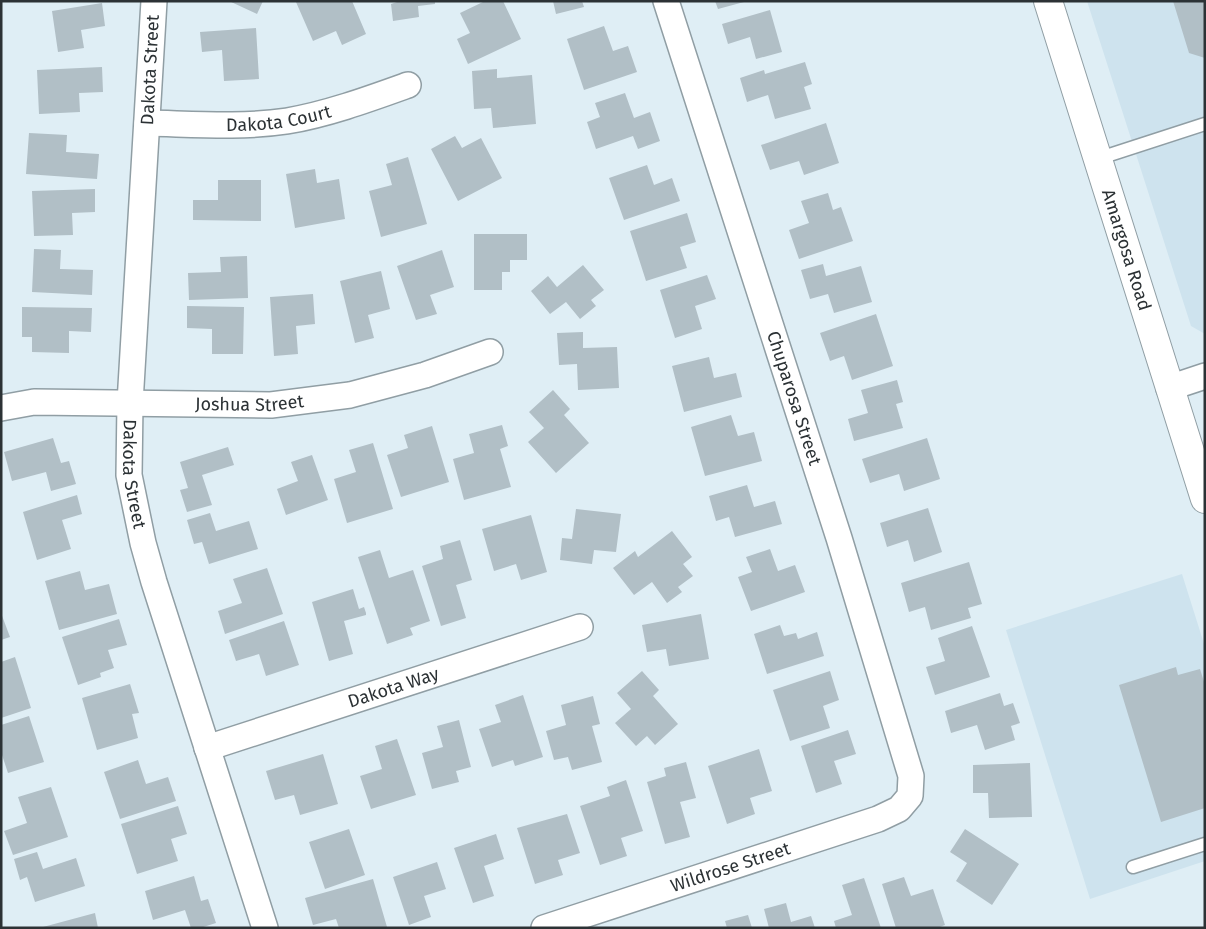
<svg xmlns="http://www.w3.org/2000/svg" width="1206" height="929" viewBox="0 0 1206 929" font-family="'Fira Sans',sans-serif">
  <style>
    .built { fill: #cee3ee }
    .building { fill: #b1bfc6 }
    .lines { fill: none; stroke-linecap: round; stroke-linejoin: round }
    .lane-casing { stroke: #909ea4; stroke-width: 15 }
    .street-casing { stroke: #909ea4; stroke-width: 28 }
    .secondary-casing { stroke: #909ea4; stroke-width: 30 }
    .lane { stroke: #fff; stroke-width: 12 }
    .street { stroke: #fff; stroke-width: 25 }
    .secondary { stroke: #fff; stroke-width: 28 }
    .labels { text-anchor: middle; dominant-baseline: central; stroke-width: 4.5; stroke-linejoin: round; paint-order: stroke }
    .street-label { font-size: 18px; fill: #2c3235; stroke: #fff }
  </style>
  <rect width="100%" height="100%" fill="#dfeef5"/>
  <path class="built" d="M1087 1H1205V334L1191 326Z
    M1182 574 1205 647V861L1090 899 1006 630Z"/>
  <path class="building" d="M229 1H263L257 14Z
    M298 1H352L366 34 342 45 336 31 313 41 296 2Z
    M400 1H435V4L418 6 419 17 393 21 391 4Z
    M485 1H503L521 39 468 64 457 39 470 33 460 13Z
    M553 1H582L584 7 556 14Z
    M715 1H744V2L718 9Z
    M1173 1H1205V58L1189 53Z
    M102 3 105 26 81 30 84 48 58 52 52 11Z
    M770 10 782 52 756 59 750 37 728 44 722 24Z
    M604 26 613 51 628 46 637 72 584 90 567 39Z
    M256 28 259 79 224 81 222 50 202 52 200 32Z
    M805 62 812 84 804 87 811 109 775 119 768 95 747 102 740 78 764 70 765 74Z
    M102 67 103 92 79 93 80 112 39 114 37 70Z
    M497 69V78L532 75 536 124 493 128 491 108 474 109 472 71Z
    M625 93 634 118 650 112 660 141 638 149 633 136 596 149 587 122 600 117 595 103Z
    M826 123 839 163 804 175 799 161 770 170 761 145Z
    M29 133 67 135 66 152 99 154 97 179 26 174Z
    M455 136 462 148 481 138 502 178 458 201 431 149Z
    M408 157 427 224 381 237 369 191 392 185 386 164Z
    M647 165 654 185 672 178 680 201 624 220 609 178Z
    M315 169 317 183 339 179 345 219 295 228 286 174Z
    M218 180H261V221L193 220V200H218Z
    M95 189V212L72 213 73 235 34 236 32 191Z
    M828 193 833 210 841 207 853 241 799 259 789 230 809 223 801 201Z
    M687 213 696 242 680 247 687 268 646 281 630 231Z
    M474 234H527V260H510V272H502V290H474Z
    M34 249 61 250 60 269 93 270 92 295 32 292Z
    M442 250 454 287 430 295 437 314 416 320 397 266Z
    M247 256 248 298 189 300 188 273 221 272 220 257Z
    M823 264 826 276 861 266 872 302 834 313 828 294 810 299 801 270Z
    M583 265 604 290 591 300 596 306 580 319 566 302 550 314 531 291 548 276 557 287Z
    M381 271 390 309 368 315 374 338 355 343 340 281Z
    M707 275 716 299 695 306 702 329 675 338 660 290Z
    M313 294 315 324 296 326 298 354 274 356 270 297Z
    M187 306 244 307 243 354H212V329L187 328Z
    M22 307 92 308 91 332 69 331V353L32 352V337H22Z
    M876 314 893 366 852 380 844 356 830 361 820 333Z
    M583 332V348L617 347 619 388 578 390 577 364 559 365 557 333Z
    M709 357 714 378 736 373 742 397 684 412 672 366Z
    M897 380 903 402 896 404 903 428 854 441 848 419 868 413 861 390Z
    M553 390 570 409 564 415 589 443 556 473 528 442 544 428 529 412Z
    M731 415 738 436 754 432 762 461 705 476 691 427Z
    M502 425 508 446 500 449 511 487 464 500 453 459 474 453 469 434Z
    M432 426 449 482 401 497 387 455 408 448 404 435Z
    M53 438 61 463 69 461 76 484 51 491 46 472 12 481 4 452Z
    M927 438 940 479 904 491 899 474 870 483 862 459Z
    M373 443 393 509 347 523 334 479 356 472 349 450Z
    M228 447 234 465 202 475 212 505 187 512 180 490 188 488 180 462Z
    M312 455 328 500 286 515 277 489 298 481 291 462Z
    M747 485 754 507 775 501 782 524 735 537 729 517 716 521 709 496Z
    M77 495 82 514 62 520 71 549 37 560 23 512Z
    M928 508 942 552 914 562 908 540 887 547 880 523Z
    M576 509 621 514 616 552 594 550 592 564 560 560 562 538 572 539Z
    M210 513 216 531 249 521 258 549 209 564 202 542 194 544 187 520Z
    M531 515 547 572 521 580 516 564 494 571 482 529Z
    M672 531 692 557 683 564 693 576 678 587 682 592 667 603 652 582 634 595 613 568 635 551 638 557Z
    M460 540 472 580 456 585 466 618 441 626 422 566 443 559 440 546Z
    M770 549 778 571 795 565 805 592 751 611 738 577 752 572 746 557Z
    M380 550 389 578 413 570 430 621 410 628 413 635 387 644 358 557Z
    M969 562 982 604 968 608 971 618 931 630 925 607 909 612 901 583Z
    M267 568 283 614 225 634 218 611 242 603 233 579Z
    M80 571 85 590 109 584 117 614 59 630 45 581Z
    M353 589 359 609 364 607 366 613V615L344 621 353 654 329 661 312 602Z
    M1 613 10 637 1 640Z
    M701 614 709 659 669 666 666 649 647 652 642 625Z
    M119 619 127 645 108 650 114 668 100 673 101 677 78 685 62 637Z
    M284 621 299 665 266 676 259 654 236 661 229 640Z
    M780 625 784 636 796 633 798 639 817 632 824 656 767 674 754 634Z
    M972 626 990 677 935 695 926 667 945 661 938 638Z
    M15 657 31 708 1 718V662Z
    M1176 667 1178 675 1200 669 1205 685V808L1161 822 1119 685Z
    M642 671 659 690 653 696 678 724 655 745 647 736 636 746 615 723 631 709 617 693Z
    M830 671 839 700 823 706 830 728 790 741 773 690Z
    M130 684 139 713 132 714 138 738 97 750 82 698Z
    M1000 693 1004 706 1013 703 1020 723 1011 726 1015 740 985 750 977 725 951 733 945 711Z
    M523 695 543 757 515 766 513 760 492 767 479 729 501 722 495 705Z
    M593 696 600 724 592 726 602 762 572 770 568 757 554 760 546 731 566 725 561 705Z
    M29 716 44 762 8 773 1 752V725Z
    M459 720 471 767 456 771 459 782 432 789 422 753 443 747 437 726Z
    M848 730 856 754 834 761 842 784 816 793 801 746Z
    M397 739 416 795 371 809 360 776 382 769 375 746Z
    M759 749 772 791 750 798 755 814 727 824 708 766Z
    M323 754 338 804 300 815 294 795 275 800 266 771Z
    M138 760 146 784 168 777 176 801 120 819 104 772Z
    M686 762 696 798 680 802 690 837 665 844 647 782 666 776 664 768Z
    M1030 763 1032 817 989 818 988 793H973V765Z
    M626 780 643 831 621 838 627 856 600 865 580 806 610 796 607 787Z
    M51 787 68 837 13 855 4 831 27 823 18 797Z
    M178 806 187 834 171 839 178 861 137 874 121 824Z
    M567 814 580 853 558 860 563 875 535 884 517 828Z
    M349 829 365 875 325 889 309 842Z
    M965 829 1019 864 992 905 956 881 967 863 950 852Z
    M496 834 504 859 484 866 494 896 473 903 454 848Z
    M37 852 43 869 76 858 85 886 35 902 27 877 20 880 14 859Z
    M437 862 446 889 424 896 431 917 409 925 393 877Z
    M194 876 201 901 208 899 216 923 200 928H191L185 910 153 920 145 891Z
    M904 877 911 896 933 889 945 925 937 928H896L882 884Z
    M864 878 881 928H836L834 921 852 915 842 885Z
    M373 879 387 927 339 928 336 919 313 925 305 898Z
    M786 903 791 922 811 916 815 928H769L764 909Z
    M95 913 98 928H43V927Z
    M748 915 752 928H727L725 921Z"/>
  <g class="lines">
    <defs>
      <path id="lane" d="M1097 159 1205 124
        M1133 867 1205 844"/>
      <g id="street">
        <path id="s1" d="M154 1 130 403 129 475 143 543 154 582 265 928"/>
        <path id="s2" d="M147 123C193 124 241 128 287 121 328 114 369 99 408 85"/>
        <path d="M1169 388 1205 376"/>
        <path id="s3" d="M1 408 34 402 271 405 350 395 425 375 490 352"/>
        <path id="s4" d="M207 748 580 627"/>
        <path id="s5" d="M544 928 878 819 899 809 910 796 911 776 839 538 666 1"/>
      </g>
      <g id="secondary">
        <path id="s6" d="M1048 1 1205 499"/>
      </g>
    </defs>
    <use href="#lane" class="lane-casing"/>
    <use href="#street" class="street-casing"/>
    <use href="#secondary" class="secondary-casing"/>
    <use href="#lane" class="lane"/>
    <use href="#street" class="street"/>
    <use href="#secondary" class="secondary"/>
  </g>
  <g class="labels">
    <g class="street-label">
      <text transform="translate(150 70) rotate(-87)">Dakota Street</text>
      <text stroke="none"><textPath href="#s2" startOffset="132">Dakota Court</textPath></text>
      <text stroke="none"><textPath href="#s6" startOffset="261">Amargosa Road</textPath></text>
      <text transform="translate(794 398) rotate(72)">Chuparosa Street</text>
      <text stroke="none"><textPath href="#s3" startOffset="249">Joshua Street</textPath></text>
      <text stroke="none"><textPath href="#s1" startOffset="474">Dakota Street</textPath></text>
      <text stroke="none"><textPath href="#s4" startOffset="196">Dakota Way</textPath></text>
      <text stroke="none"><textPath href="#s5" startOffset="196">Wildrose Street</textPath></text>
    </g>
  </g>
  <rect width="1206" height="929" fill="none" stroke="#2c3235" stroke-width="5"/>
</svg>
